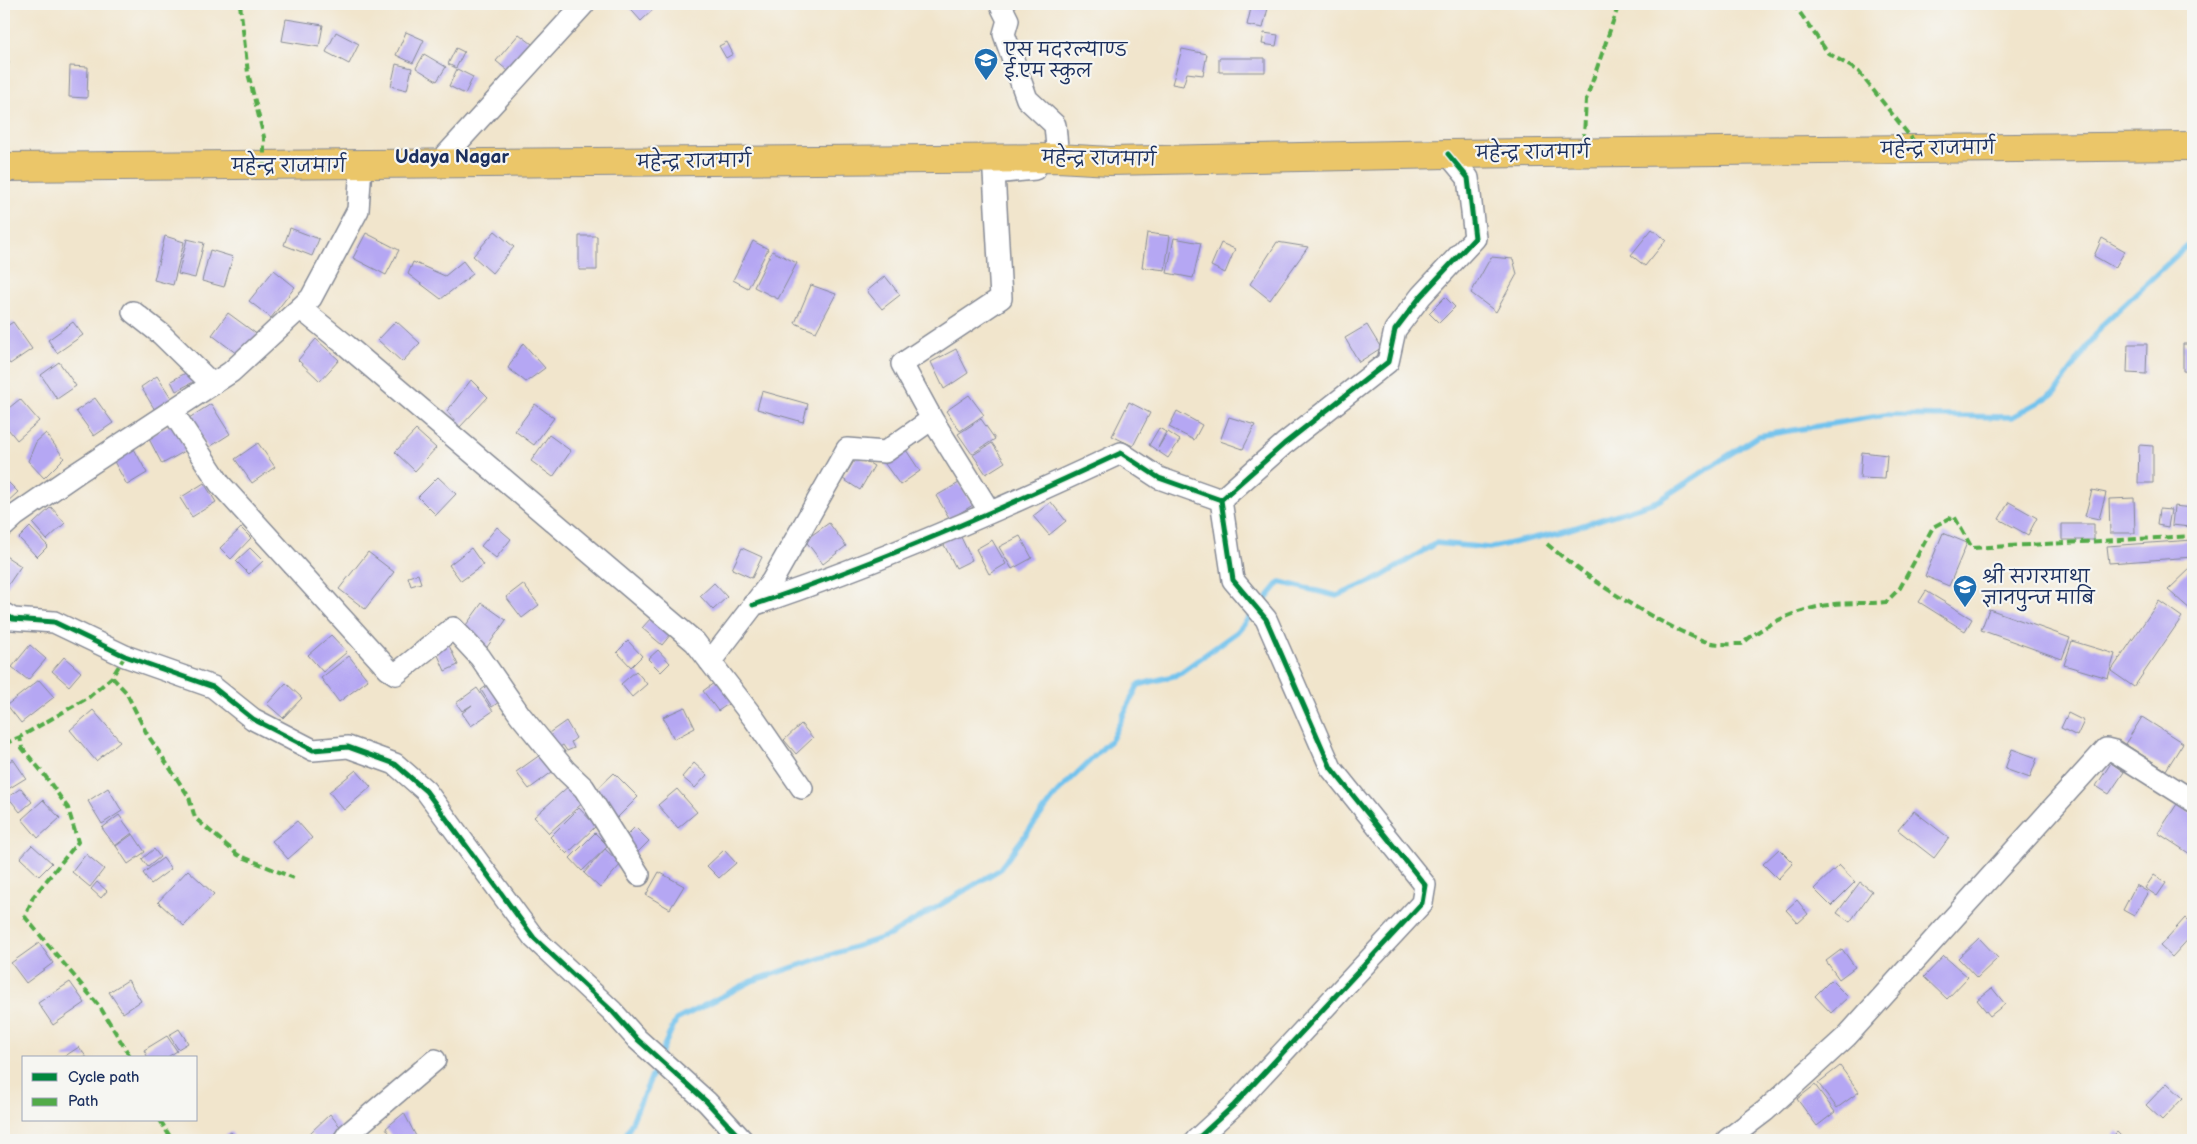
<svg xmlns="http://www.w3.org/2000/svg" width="2197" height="1144" viewBox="0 0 2197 1144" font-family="'Balsamiq Sans','Playpen Sans Deva',sans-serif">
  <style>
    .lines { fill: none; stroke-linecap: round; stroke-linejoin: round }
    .stream { stroke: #71c2ed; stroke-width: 5.5 }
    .building { fill: #b5a7f3 }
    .minor-casing { stroke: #868a95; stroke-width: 24 }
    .trunk-casing { stroke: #868a95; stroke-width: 30 }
    .minor { stroke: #fff; stroke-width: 21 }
    .trunk { stroke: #ebc669; stroke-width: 28 }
    .quiet { stroke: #52ab49; stroke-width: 4; stroke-dasharray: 8 4; stroke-linecap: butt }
    .cycleway-casing { stroke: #f6f6f2; stroke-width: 8 }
    .cycleway { stroke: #00873e; stroke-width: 5 }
    .labels { text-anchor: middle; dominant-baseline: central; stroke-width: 4.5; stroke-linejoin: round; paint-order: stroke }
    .poi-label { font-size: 18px; fill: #1b2f5e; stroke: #f6f6f2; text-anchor: start }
    .street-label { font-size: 18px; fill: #1b2f5e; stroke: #f6f6f2 }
    .neighbourhood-label { font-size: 19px; font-weight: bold; fill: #1b2f5e; stroke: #f6f6f2 }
  </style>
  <rect width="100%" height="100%" fill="#f6f6f2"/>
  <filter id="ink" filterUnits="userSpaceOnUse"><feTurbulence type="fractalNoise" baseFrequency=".02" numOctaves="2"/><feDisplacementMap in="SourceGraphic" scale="10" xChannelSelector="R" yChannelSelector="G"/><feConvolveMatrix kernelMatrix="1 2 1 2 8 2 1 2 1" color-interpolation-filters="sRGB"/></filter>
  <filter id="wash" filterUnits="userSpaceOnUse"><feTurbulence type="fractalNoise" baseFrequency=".0096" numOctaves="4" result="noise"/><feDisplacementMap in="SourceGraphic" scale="20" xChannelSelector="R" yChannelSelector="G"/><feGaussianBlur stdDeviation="1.12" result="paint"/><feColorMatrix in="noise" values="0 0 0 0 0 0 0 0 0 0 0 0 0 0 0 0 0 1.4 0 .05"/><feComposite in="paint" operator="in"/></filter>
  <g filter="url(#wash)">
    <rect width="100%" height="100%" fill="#f1e5cc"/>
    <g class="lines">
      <path class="stream" d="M1261 605 1280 582 1337 596 1379 578 1436 543 1489 548 1561 532 1658 501 1758 436 1885 415 2012 417 2055 393 2103 324 2193 240
        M660 1055 676 1020 752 981 890 935 999 870 1057 793 1112 739 1138 685 1177 675 1237 632 1254 612
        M624 1140 657 1064"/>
    </g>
    <g id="blocks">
      <path class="building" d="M626 4H657L658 5 641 21Z
        M1252 4H1269L1263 28 1247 25Z
        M286 19 323 25 319 47 282 41Z
        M336 32 359 44 349 64 326 52Z
        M406 32 424 40 413 63 396 55Z
        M1264 33 1278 35 1276 46 1262 44Z
        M519 34 536 47 513 75 496 61Z
        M727 42 733 54 726 58 719 46Z
        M456 48 464 52 456 68 448 64Z
        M1182 49 1207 54 1203 75 1187 73 1183 86 1172 84Z
        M424 54 446 67 437 81 416 68Z
        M1219 58H1265V72H1219Z
        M4 61 9 62 5 86 4 85Z
        M396 64 412 68 407 90 391 86Z
        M70 66 88 67 87 98 69 97Z
        M457 69 473 77 465 94 449 86Z
        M290 228 319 239 312 256 284 245Z
        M1652 229 1666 240 1645 266 1631 255Z
        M495 231 514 247 492 273 473 256Z
        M366 233 399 250 386 275 353 258Z
        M1147 233 1170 236 1165 270 1142 267Z
        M165 236 184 242 173 285 154 280Z
        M579 236H597V270H579Z
        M1174 238 1201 243 1193 278 1167 273Z
        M2102 238 2125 251 2115 268 2094 256Z
        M187 239 204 243 195 278 178 274Z
        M753 241 768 249 748 288 733 280Z
        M1277 242 1308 247 1270 300 1250 284Z
        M1221 243 1235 249 1225 273 1211 266Z
        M210 250 233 257 224 287 202 281Z
        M772 251 797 263 778 299 754 287Z
        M1491 257 1513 259 1517 274 1496 312 1471 293Z
        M463 261 473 274 441 299 408 274 413 262 445 276Z
        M274 270 295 287 271 318 249 301Z
        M885 276 900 295 882 309 867 291Z
        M811 285 836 294 816 332 795 323Z
        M1445 297 1455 307 1439 323 1429 313Z
        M228 313 258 335 241 357 212 335Z
        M396 321 420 343 402 362 378 340Z
        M13 322 32 349 10 364 4 356V328Z
        M73 322 83 335 57 353 48 340Z
        M1367 325 1381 348 1359 362 1345 338Z
        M316 339 339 360 320 381 298 360Z
        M523 343 545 368 526 382 508 368Z
        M2128 344H2147L2146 374 2127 373Z
        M2183 344H2193V372L2183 371Z
        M956 349 968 373 944 389 931 362Z
        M59 362 76 386 57 399 41 375Z
        M193 369 199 379 176 391 171 381Z
        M157 376 172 399 155 410 141 387Z
        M471 380 488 397 460 427 447 411Z
        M762 391 808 404 803 422 757 409Z
        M969 395 984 415 960 431 946 411Z
        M95 398 113 423 94 436 76 411Z
        M20 399 39 421 17 440 4 424V412Z
        M1129 402 1150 413 1133 446 1112 436Z
        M211 404 230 434 208 448 189 418Z
        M535 404 554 418 534 445 515 431Z
        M1177 411 1202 425 1194 440 1169 427Z
        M1229 417 1255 425 1243 449 1220 441Z
        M981 419 995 439 972 454 958 434Z
        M172 424 187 450 162 464 148 437Z
        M1159 428 1166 432 1158 448 1168 432 1180 440 1168 458 1149 445Z
        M416 430 436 448 415 471 395 452Z
        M46 433 64 458 44 478 28 461 36 442Z
        M549 435 571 451 553 477 531 461Z
        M258 443 275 467 252 483 235 459Z
        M992 443 1005 462 986 474 973 455Z
        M132 445 147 473 127 485 111 456Z
        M2139 445 2153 446V483H2138Z
        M906 450 920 471 900 485 885 464Z
        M1862 452 1887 455 1885 479 1860 478Z
        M857 456 874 466 860 490 843 479Z
        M438 477 456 494 436 515 418 497Z
        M5 479 18 492 4 505V480Z
        M204 483 216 502 192 517 180 498Z
        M959 483 973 505 950 519 936 496Z
        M2092 490 2106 493 2099 519 2085 516Z
        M2134 498 2135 533H2110L2109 499Z
        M1051 502 1066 521 1049 535 1033 516Z
        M2009 502 2037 518 2028 535 1999 519Z
        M2174 506 2192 508 2190 527 2172 525Z
        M51 507 65 523 47 540 33 524Z
        M2159 509 2171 510 2168 527 2157 525Z
        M829 523 846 546 823 564 805 540Z
        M2062 524H2094V540H2062Z
        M30 527 48 546 37 557 19 538Z
        M497 527 511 539 496 558 481 546Z
        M241 528 251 538 231 559 220 548Z
        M959 533 972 560 956 568 942 541Z
        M1943 533 1967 543 1949 586 1925 576Z
        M1020 536 1032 558 1012 569 999 547Z
        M992 540 1006 564 989 574 976 549Z
        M2193 540V557L2109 563 2107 546Z
        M250 548 263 561 249 574 236 561Z
        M471 548 483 565 461 581 449 565Z
        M742 548 762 557 752 578 732 569Z
        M368 552 394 572 365 609 339 589Z
        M4 555 21 566 6 588 4 586Z
        M2193 566V607L2191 610 2168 590Z
        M418 574 421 583 411 586 408 577Z
        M714 583 727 597 713 610 700 596Z
        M523 584 539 605 522 618 506 597Z
        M1926 591 1972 619 1965 631 1919 602Z
        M2159 601 2182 617 2134 687 2111 671Z
        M482 603 506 620 485 650 461 632Z
        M1989 609 2070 638 2062 659 1981 630Z
        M651 618 671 634 662 645 642 628Z
        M331 635 347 652 323 672 308 655Z
        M447 641 458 665 445 671 434 646Z
        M628 641 642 656 631 667 617 652Z
        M2072 641 2115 654 2108 678 2064 665Z
        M30 645 46 659 28 680 12 667Z
        M658 650 670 663 661 672 648 659Z
        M349 656 368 680 339 702 321 678Z
        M64 657 81 672 69 686 52 671Z
        M636 671 647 684 632 697 621 684Z
        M722 677 737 698 718 711 703 691Z
        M39 680 54 697 21 723 7 705Z
        M286 683 302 698 283 718 267 704Z
        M491 683 503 699 492 707 481 690Z
        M477 688 493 711 471 726 462 713 472 705 462 711 456 703Z
        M685 707 695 728 674 739 663 717Z
        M93 710 120 741 96 761 70 730Z
        M2068 713 2084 721 2077 736 2061 728Z
        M2142 717 2183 743 2166 770 2125 744Z
        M566 721 576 738 571 742 574 748 567 751 563 745 555 750 546 735Z
        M801 724 813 738 796 754 784 740Z
        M2012 749 2037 758 2030 778 2005 769Z
        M540 755 552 772 529 789 516 772Z
        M13 759 26 778 5 791 4 765Z
        M694 763 707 775 695 788 682 777Z
        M2111 763 2124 772 2109 794 2096 786Z
        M356 770 371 787 344 810 329 792Z
        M614 773 638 797 617 818 593 793Z
        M571 784 586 800 549 833 534 817Z
        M21 788 32 802 20 812 8 797Z
        M108 788 122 811 102 824 88 801Z
        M677 789 697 812 678 828 658 805Z
        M43 800 60 818 38 838 22 819Z
        M2177 804 2193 815V849L2190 854 2158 833Z
        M579 808 596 826 567 854 550 837Z
        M1914 811 1949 838 1934 858 1898 830Z
        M119 815 132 833 115 846 102 828Z
        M297 821 312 838 288 859 272 841Z
        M635 827 649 841 635 855 621 841Z
        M595 833 608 846 582 871 570 858Z
        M133 834 145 852 128 864 116 846Z
        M32 845 52 863 39 876 20 858Z
        M154 849 160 857 148 867 142 859Z
        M605 849 621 864 600 888 584 873Z
        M1779 849 1793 863 1778 879 1763 864Z
        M724 850 736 863 719 878 707 866Z
        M86 854 104 869 90 887 72 872Z
        M163 858 171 869 151 884 143 873Z
        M1839 865 1855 882 1831 906 1814 889Z
        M188 870 214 894 184 926 158 902Z
        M659 872 684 886 670 909 646 895Z
        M2154 875 2166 883 2157 896 2145 888Z
        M97 882 107 891 101 898 91 889Z
        M1860 882 1872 891 1850 922 1837 913Z
        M2136 885 2148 892 2134 916 2123 910Z
        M1797 900 1808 914 1798 923 1786 910Z
        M2185 918 2193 925V934L2172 957 2160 946Z
        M1979 938 1998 958 1977 978 1958 958Z
        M39 943 53 963 26 983 11 963Z
        M1842 949 1855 967 1839 979 1826 961Z
        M1944 956 1968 977 1947 999 1924 977Z
        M128 980 141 1001 123 1013 109 992Z
        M1831 980 1848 997 1831 1013 1815 996Z
        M70 982 85 1003 53 1025 38 1003Z
        M1992 988 2005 1004 1990 1016 1977 1000Z
        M179 1029 188 1043 178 1049 169 1035Z
        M167 1036 177 1051 166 1058H148L144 1050Z
        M79 1047 87 1058H62Z
        M1840 1066 1859 1092 1837 1108 1818 1083Z
        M2167 1083 2183 1098 2162 1120 2146 1105Z
        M1815 1085 1835 1112 1817 1126 1797 1099Z
        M404 1113 418 1140H394L386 1128Z
        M330 1114 342 1129 330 1140H316L310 1133Z
        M231 1132 236 1140H218Z
        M2117 1132 2125 1140H2109Z"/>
    </g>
  </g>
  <g filter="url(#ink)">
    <use href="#blocks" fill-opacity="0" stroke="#868a95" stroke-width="1"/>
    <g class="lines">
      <defs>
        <path id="minor" d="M1000 4 1008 20 1004 34 1027 99 1055 125 1058 158
          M437 165 584 4
          M300 308 347 346 695 642 755 720 802 788
          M133 312 161 334 212 384
          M172 411 220 484 388 669 396 674 453 628 480 657 520 715 566 771 584 788 639 875
          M932 419 990 512
          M4 526 16 515 77 473 231 372 311 298 358 210 361 166
          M753 605C879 563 1001 509 1121 453L1159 478 1221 500 1284 444 1388 362 1395 330 1421 296 1475 238 1468 178 1448 154
          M4 614 13 619 54 622 125 656 213 687 253 719 313 750 348 747 395 764 426 791 534 938 612 1011 637 1039 707 1102 742 1140
          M710 662 772 581 847 449 885 452 932 419 902 364 1001 298 994 173 1035 169
          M344 1140 348 1134 435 1060
          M1196 1140 1234 1105 1422 903 1425 885 1331 768 1266 619 1233 580 1221 500
          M1727 1140 1765 1111 1847 1036 2106 749 2114 751 2193 801"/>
        <path id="trunk" d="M4 167 1058 158 1110 161 1448 154 2193 146"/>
      </defs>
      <use href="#minor" class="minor-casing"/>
      <use href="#trunk" class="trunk-casing"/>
      <use href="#minor" class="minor"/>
      <use href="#trunk" class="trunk"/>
      <path class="quiet" d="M240 4 248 73 264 137V166
        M1792 4 1798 10 1828 53 1858 71 1920 149
        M1583 153 1586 100 1619 4
        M1547 544C1588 579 1656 624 1707 642 1717 645 1731 644 1742 644 1766 623 1796 610 1828 605 1845 602 1868 604 1886 602L1900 588 1933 527 1954 516 1972 548 2193 536
        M125 656 112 677 89 697 20 737 22 748 43 773 68 808 78 842 33 897 25 917 100 1007 131 1058
        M112 677 126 692 147 734 189 797 195 818 238 855 294 878
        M4 744 20 737
        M160 1120 172 1140"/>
      <defs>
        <path id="cycleway" d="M753 605C879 563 1001 509 1121 453L1159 478 1221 500 1284 444 1388 362 1395 330 1421 296 1475 238 1468 178 1448 154
          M4 614 13 619 54 622 125 656 213 687 253 719 313 750 348 747 395 764 426 791 534 938 612 1011 637 1039 707 1102 742 1140
          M1196 1140 1234 1105 1422 903 1425 885 1331 768 1266 619 1233 580 1221 500"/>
      </defs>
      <use href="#cycleway" class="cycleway-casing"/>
      <use href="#cycleway" class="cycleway"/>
    </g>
  </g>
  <defs>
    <symbol id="school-pin" viewBox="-11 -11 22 30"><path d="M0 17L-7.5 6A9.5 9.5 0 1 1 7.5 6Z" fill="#1f6fb2" stroke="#f6f6f2"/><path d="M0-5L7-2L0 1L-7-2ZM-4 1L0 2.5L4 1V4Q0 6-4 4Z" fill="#fff"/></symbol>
  </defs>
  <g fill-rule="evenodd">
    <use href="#school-pin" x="972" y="46" width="28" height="38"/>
    <use href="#school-pin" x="1951" y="573" width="28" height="38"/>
  </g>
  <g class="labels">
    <g class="poi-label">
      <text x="1004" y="50">एस मदरल्याण्ड<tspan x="1004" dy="21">ई.एम स्कुल</tspan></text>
      <text x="1982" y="577">श्री सगरमाथा<tspan x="1982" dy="21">ज्ञानपुन्ज माबि</tspan></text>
    </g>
    <g class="street-label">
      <text transform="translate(1938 149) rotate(-1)">महेन्द्र राजमार्ग</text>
      <text transform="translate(1533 153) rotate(-1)">महेन्द्र राजमार्ग</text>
      <text transform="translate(1099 159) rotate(1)">महेन्द्र राजमार्ग</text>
      <text transform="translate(694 162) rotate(-1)">महेन्द्र राजमार्ग</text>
      <text x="289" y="166">महेन्द्र राजमार्ग</text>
    </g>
    <g class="neighbourhood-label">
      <text x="452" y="157">Udaya Nagar</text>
    </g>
  </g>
  <rect width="2197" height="1144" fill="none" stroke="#f6f6f2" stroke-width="20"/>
  <rect x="22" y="1056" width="175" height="65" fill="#f6f6f2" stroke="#9ea6b7"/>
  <rect x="32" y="1073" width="25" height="8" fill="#00873e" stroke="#9ea6b7"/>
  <text x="68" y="1082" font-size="15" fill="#1b2f5e">Cycle path</text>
  <rect x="32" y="1098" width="25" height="8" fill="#52ab49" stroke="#9ea6b7"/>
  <text x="68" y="1106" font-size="15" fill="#1b2f5e">Path</text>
</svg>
